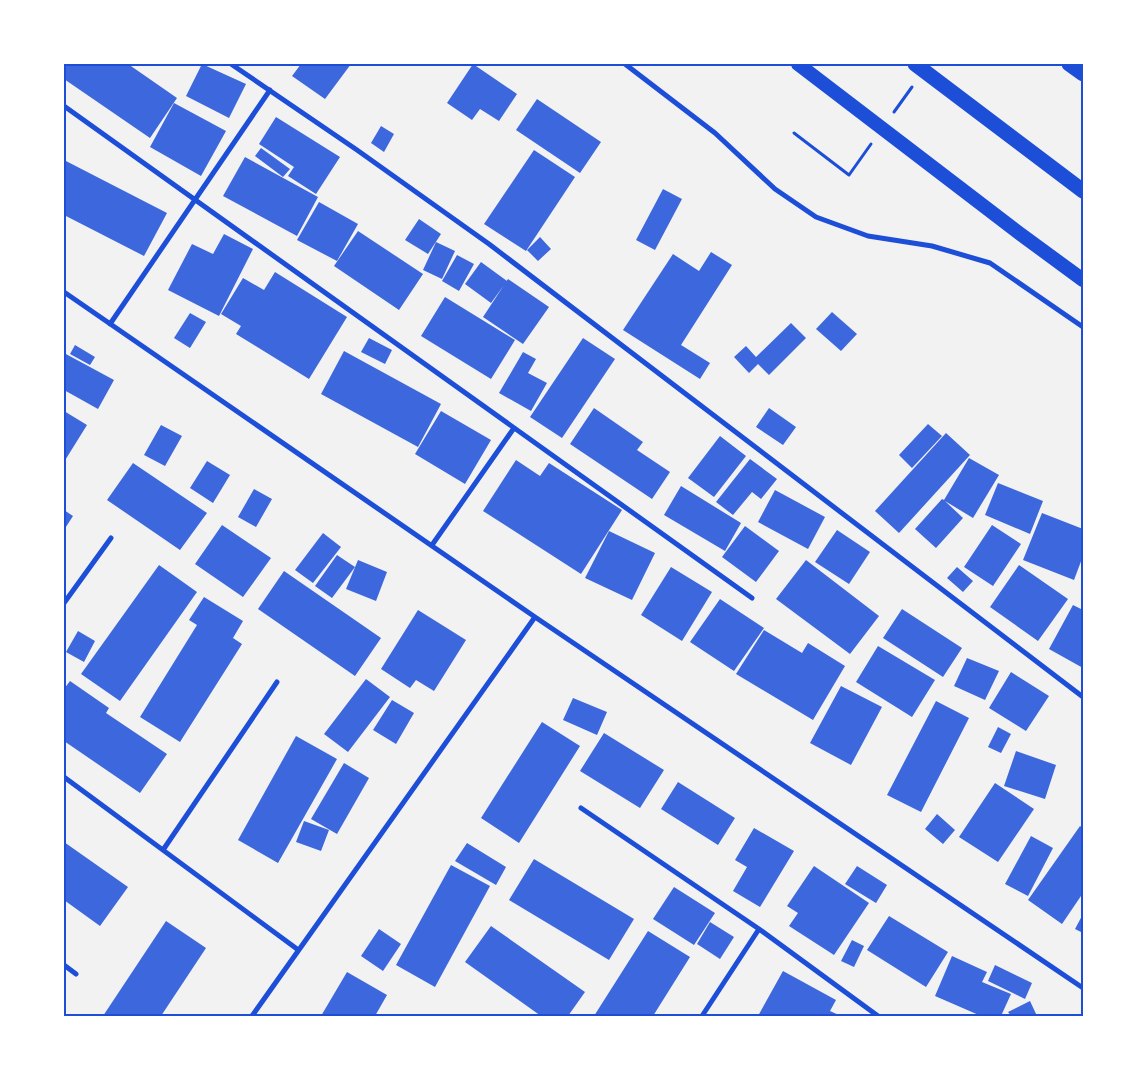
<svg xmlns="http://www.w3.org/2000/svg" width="1147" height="1080" viewBox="0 0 1147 1080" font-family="Helvetica,sans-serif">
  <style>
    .building { fill: #3d67dc }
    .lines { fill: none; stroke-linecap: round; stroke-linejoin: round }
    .path { stroke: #1d4ed8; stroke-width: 3 }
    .minor { stroke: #1d4ed8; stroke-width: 5 }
    .trunk { stroke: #1d4ed8; stroke-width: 14 }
    .motorway { stroke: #1d4ed8; stroke-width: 15 }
    .neatline { fill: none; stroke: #1d4ed8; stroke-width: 2 }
  </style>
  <rect width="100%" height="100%" fill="#f2f2f2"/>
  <path class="building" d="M65 64H128L177 98 150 138 64 79V66Z
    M202 64 246 84 229 118 186 96Z
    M301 64H351L325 99 292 76Z
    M473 64 517 94 499 121 480 109 472 120 447 103Z
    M537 99 601 142 580 173 516 130Z
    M174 103 226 131 201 176 150 147Z
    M276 117 340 157 316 194 288 176 294 167 259 144Z
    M381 126 394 134 384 152 371 143Z
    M261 148 290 169 283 177 255 156Z
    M534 150 575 177 526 251 484 224Z
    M245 157 318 197 297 236 223 196Z
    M64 160 167 213 144 256 64 215Z
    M663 189 682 199 655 250 636 240Z
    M319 202 358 224 337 261 297 240Z
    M419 219 441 234 428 254 405 240Z
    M358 231 423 274 399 310 334 266Z
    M224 234 253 249 219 316 168 290 192 244 213 254Z
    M540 237 551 249 538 261 527 250Z
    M436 242 455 251 442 279 423 270Z
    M711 252 732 265 681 345 710 363 700 379 623 330 673 254 699 271Z
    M457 255 474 264 459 291 442 281Z
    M481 262 507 281 491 303 465 284Z
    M275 272 347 317 309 379 236 334 241 326 221 314 243 278 264 290Z
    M508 279 549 307 523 344 483 317Z
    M445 297 515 340 491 379 421 336Z
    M832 312 857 334 841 351 816 329Z
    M190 313 206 322 190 348 174 338Z
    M791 323 806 338 769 375 758 364 749 373 734 357 746 346 756 357Z
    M369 338 392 350 385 364 361 352Z
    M583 338 615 359 562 438 530 417Z
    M75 345 95 357 90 365 70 354Z
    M344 351 441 404 418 447 321 394Z
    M523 352 536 359 528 373 547 383 531 411 499 393Z
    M64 353 114 380 98 409 64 390Z
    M594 408 643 442 637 450 670 472 652 499 570 444Z
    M769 408 796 427 783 445 756 427Z
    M64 411 87 425 64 462Z
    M441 411 491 440 465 484 415 454Z
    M928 424 942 436 912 468 899 455Z
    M161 425 182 436 165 466 144 455Z
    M946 433 970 455 899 533 875 511Z
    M720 436 746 456 714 497 688 478Z
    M969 458 999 475 973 518 945 501 963 518 936 548 915 529 942 499 944 500Z
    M750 459 777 479 761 499 752 492 733 515 716 502Z
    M516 460 540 476 549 463 622 510 581 574 483 511Z
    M207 461 230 475 213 503 190 488Z
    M133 463 207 513 180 550 107 500Z
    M998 483 1043 501 1030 534 985 515Z
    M681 486 741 523 725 551 664 515Z
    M254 489 272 499 256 527 238 517Z
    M775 490 825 517 808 549 758 522Z
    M64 510 73 516 64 530Z
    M1042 513 1083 529V556L1074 580 1023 560Z
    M222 525 271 558 243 597 195 564Z
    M992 525 1021 544 993 586 964 567Z
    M745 526 779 551 756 582 722 557Z
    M837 530 870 552 849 584 815 562Z
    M609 531 655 553 632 600 585 578Z
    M323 533 341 547 313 583 295 570Z
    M337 555 355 567 332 598 315 586Z
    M358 560 387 572 376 601 346 589Z
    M806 560 879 616 850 654 776 599Z
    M159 565 197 592 120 701 81 674Z
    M1019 565 1068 599 1038 641 990 607Z
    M671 567 712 592 682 641 641 615Z
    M957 567 973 581 963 592 947 578Z
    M284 571 381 638 355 676 258 609Z
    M204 597 243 621 233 638 242 644 180 742 140 717 197 625 189 620Z
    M720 599 764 628 734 671 690 642Z
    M1073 605 1083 610V668L1049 649Z
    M902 609 962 648 943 677 883 638Z
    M418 610 466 640 434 691 416 680 410 688 381 669Z
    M764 630 802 653 808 643 845 666 813 720 736 674Z
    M78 631 95 641 84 662 66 652Z
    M878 646 935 680 912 717 856 682Z
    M967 658 999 671 985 700 954 686Z
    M1011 672 1049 696 1026 731 989 708Z
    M366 679 390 697 348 752 324 734Z
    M70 681 109 708 106 713 167 754 140 793 64 741V689Z
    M841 686 882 707 851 765 810 743Z
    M573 698 607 712 597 735 563 720Z
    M392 700 414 713 396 744 373 730Z
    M936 701 969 718 921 812 887 795Z
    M542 722 580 746 519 843 481 818Z
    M998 727 1011 734 1001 753 988 747Z
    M604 733 664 770 640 808 580 771Z
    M296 736 337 759 278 863 238 840Z
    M1016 751 1056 765 1045 799 1004 786Z
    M344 763 369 778 337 834 311 819Z
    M678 782 735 818 718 845 661 809Z
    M995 783 1034 809 998 862 959 837Z
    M937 814 955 830 943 844 925 829Z
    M304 821 329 830 321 851 296 842Z
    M1080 826 1083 828V893L1062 924 1028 900Z
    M754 828 794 851 760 907 733 891 747 867 735 860Z
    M1031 836 1053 848 1028 896 1005 884Z
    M64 842 128 887 100 926 64 900Z
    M467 843 506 867 496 885 455 861Z
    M534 859 634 919 609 960 509 900Z
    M451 865 490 886 435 987 396 965Z
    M814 866 869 903 834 955 789 926 798 913 787 906Z
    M857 866 887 885 876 903 845 884Z
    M674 887 715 913 694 945 653 919Z
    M1083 914V933L1075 929Z
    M889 916 948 952 926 987 867 950Z
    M166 921 206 948 161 1016H103Z
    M710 922 734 937 720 959 697 944Z
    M491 926 585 992 568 1016H541L465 962Z
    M379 929 401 944 383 971 361 956Z
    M648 931 690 957 653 1016H594Z
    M852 940 864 946 854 967 841 961Z
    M952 956 987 972 982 982 1011 994 1001 1016H981L935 996Z
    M995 965 1032 983 1025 999 988 981Z
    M783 971 836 1000 830 1011 841 1016H758Z
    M347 972 387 995 375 1016H321Z
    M1030 1001 1037 1016H1011L1008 1012Z"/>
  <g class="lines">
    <path class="path" d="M894 112 912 87
      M794 133 849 175 871 144"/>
    <path class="minor" d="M231 64 357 150 489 244 1083 697
      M625 64 715 133 775 189 816 217 868 236 932 246 990 263 1083 327
      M64 106 752 598
      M64 292 535 617 1083 988
      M110 324 270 90
      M432 545 514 428
      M64 603 111 538
      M64 777 297 949
      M581 808 759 929 878 1016
      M163 850 277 682
      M64 965 76 974
      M252 1016 535 617
      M702 1016 759 929"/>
    <path class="trunk" d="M798 64 1019 233 1083 280"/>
    <path class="motorway" d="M915 64 1083 191
      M1069 64 1083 74"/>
  </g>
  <rect width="1147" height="1080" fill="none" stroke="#ffffff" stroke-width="130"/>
  <rect x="65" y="65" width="1017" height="950" class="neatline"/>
</svg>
